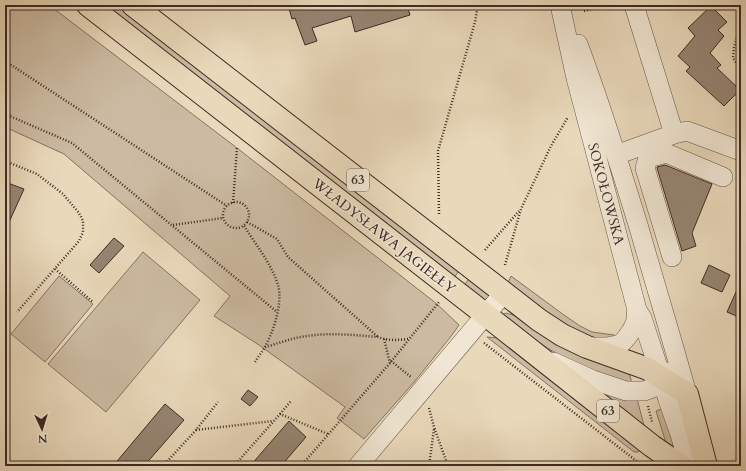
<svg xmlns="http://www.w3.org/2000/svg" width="746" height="471" viewBox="0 0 746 471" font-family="Cardo,serif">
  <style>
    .green { fill: #ccbba2; stroke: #847364 }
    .building { fill: #968573; stroke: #3c2b25 }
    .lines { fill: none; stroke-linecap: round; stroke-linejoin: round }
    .minor-casing { stroke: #67564a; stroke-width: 20 }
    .major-casing { stroke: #3c2b25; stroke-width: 24 }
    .path { stroke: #3c2b25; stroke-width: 2.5; stroke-dasharray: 1 2; stroke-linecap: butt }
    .minor { stroke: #f1e6d3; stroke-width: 19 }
    .major { stroke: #e9d9bb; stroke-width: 22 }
    .labels { text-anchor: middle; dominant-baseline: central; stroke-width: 3; stroke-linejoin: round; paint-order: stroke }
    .shield { fill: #f1e6d3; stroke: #726359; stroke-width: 1 }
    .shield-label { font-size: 13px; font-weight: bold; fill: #3c2b25 }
    .street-label { font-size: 14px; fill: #3c2b25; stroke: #f1e6d3 }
  </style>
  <rect width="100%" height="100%" fill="#e9d9bb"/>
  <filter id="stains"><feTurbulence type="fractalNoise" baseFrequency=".005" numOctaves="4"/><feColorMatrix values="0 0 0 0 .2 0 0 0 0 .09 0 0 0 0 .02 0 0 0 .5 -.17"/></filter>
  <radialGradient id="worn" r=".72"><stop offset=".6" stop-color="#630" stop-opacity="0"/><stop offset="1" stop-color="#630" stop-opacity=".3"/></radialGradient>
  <path class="green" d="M5 5H49L237 148 437 304 459 325 452 335 415 381 364 439 337 418 345 407 259 345 214 316 230 296 64 154 5 127Z
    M101 5H120L459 271 453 279Z
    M143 252 200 300 106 412 48 364Z
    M59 276 93 304 45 362 11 334Z
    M511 276 564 315 580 326 592 332 614 335V338L603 341 576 333 507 285Z
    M469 279 490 295 491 299 485 302 464 285Z
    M506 313 520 317 581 356 610 367 629 373 632 383C603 375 575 365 549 349 533 339 517 327 502 315Z
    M487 337 498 338 642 449 638 452H634Z
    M599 390 637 399 644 425Z
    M662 409 663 410 674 447 673 448 666 443 656 411Z"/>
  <path class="building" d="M288 5H407L410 15 355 32 351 16 312 28 317 41 305 45 295 18 292 19Z
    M711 6 727 22 718 30 724 36 710 53 721 65 717 68 740 90 724 106 686 71 690 67 678 56 695 36 688 28Z
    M665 165 712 184 692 233 696 246 682 251 657 168V167Z
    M5 182 24 189 5 231Z
    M114 238 124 246 99 273 90 265Z
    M709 265 730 275 722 292 701 283Z
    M741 281V318L727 312Z
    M248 390 258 397 250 406 241 399Z
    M165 404 184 420 144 466H113Z
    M289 421 306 437 281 466H250Z"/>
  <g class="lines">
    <defs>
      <path id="minor" d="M560 5 576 78 637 310 642 318 662 379 668 400 680 434 689 466
        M578 44C601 105 620 166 639 228 655 284 672 339 687 394
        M674 134 687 131 741 151
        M616 155 674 134 634 5
        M672 257 645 168 648 158 666 153 723 177
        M591 347C599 347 609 348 617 345 625 343 634 328 636 320 636 317 636 313 637 310
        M553 362 593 380 626 391H644L655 387 669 372
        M358 466 504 293"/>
      <path id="major" d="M88 5 486 315 652 446 681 466
        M133 5 539 320 562 335 587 347 648 369 687 394 706 466"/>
    </defs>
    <use href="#minor" class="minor-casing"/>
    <use href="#major" class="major-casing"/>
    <path class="path" d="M735 5 741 11
      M584 11 608 5
      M741 21 734 48 733 58 741 70
      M5 49C10 55 10 62 5 68
      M8 63 227 206
      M5 94 10 116
      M5 114 72 143 277 312
      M5 161 37 174 63 194 79 213 83 221V232L79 241 17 312
      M223 215a13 13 0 1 1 26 0a13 13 0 1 1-26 0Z
      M233 203 237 148
      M439 214 438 151 475 22 478 5
      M247 222 277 239 288 257 378 337
      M173 225 223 218
      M244 226C255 243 272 265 278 285 283 303 274 330 265 347 262 352 258 357 255 362
      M485 250 519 211
      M505 265 521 209 551 146 568 117
      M55 269 93 302
      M384 339 390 363
      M484 343 643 466
      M265 347C277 344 289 339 301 337 327 332 353 335 378 337 388 341 398 340 408 339
      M391 361 411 377
      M648 406 652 422
      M429 408 434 427 448 466
      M280 414 291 401
      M196 430 273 421
      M163 466 196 430 218 402
      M234 466 280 414 328 434
      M301 466 390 363 439 302
      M429 466 434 429"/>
    <use href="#minor" class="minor"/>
    <use href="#major" class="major"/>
  </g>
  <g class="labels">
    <g class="shield">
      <rect x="347" y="169" width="22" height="22" rx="3"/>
      <rect x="597" y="400" width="22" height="22" rx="3"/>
    </g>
    <g class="shield-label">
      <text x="358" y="180">63</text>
      <text x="608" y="411">63</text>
    </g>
    <g class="street-label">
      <text transform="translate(606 194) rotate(75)">SOKOŁOWSKA</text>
      <text transform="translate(384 236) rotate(38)">WŁADYSŁAWA JAGIEŁŁY</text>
    </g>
  </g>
  <rect width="746" height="471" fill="none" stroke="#e9d9bb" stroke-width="20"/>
  <rect x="6" y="6" width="734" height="459" fill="none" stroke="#3c2b25" stroke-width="2"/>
  <rect x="10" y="10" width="726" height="451" fill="none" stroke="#3c2b25"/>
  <g transform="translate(42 429) rotate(176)" stroke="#f1e6d3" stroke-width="3" paint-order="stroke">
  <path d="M0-3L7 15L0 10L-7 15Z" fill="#3c2b25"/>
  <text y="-6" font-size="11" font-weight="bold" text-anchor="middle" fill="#3c2b25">N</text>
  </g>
  <rect width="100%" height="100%" filter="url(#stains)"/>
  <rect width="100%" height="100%" fill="url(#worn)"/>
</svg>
